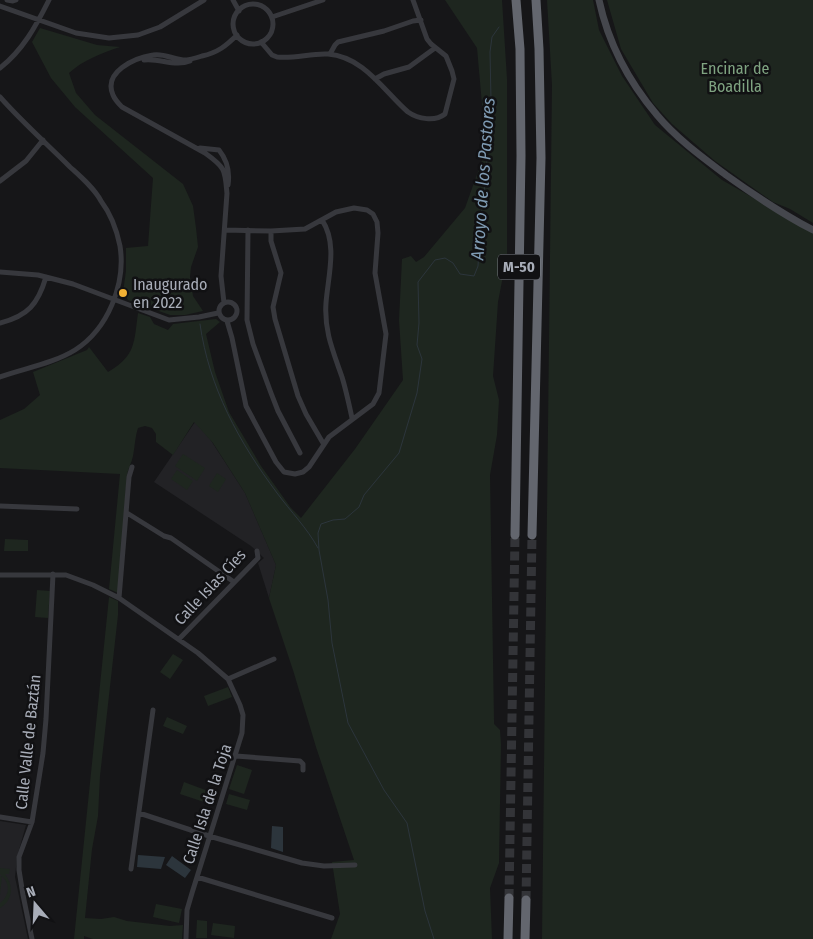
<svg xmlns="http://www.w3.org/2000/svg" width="813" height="939" viewBox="0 0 813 939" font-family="'Fira Sans Condensed',sans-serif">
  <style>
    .built { fill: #222225 }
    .green { fill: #1e261f }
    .water { fill: #2c353c }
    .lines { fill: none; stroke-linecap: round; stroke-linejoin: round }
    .stream { stroke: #2c353c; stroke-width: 1 }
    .highway-tunnel { stroke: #333438; stroke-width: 9; stroke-dasharray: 9 4.5; stroke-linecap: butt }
    .street { stroke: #37383d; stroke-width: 5 }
    .secondary { stroke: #45474d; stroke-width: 7 }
    .highway { stroke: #63666e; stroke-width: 9 }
    .poi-dot { fill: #f2b134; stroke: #111113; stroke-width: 2 }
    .labels { text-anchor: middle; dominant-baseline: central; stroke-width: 5; stroke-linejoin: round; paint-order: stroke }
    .shield { fill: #111113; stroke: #7b7e86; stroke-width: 1 }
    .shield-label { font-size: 15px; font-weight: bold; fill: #a8adb8 }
    .park-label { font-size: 16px; fill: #7fa381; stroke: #111113 }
    .poi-label { font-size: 16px; fill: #a8adb8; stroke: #111113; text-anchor: start }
    .street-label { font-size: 16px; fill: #a8adb8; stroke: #111113 }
    .water-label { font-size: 18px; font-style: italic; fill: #7f9bb3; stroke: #111113 }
  </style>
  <rect width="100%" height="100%" fill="#161618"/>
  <path class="built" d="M195 422 210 439 245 493 276 565 269 598 258 563 264 558 251 546 154 482Z
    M0 821 26 825 17 857 15 877 28 939H0Z"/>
  <path class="green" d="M445 0H502L507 79V255L498 302 493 376 499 400 497 435 490 475 494 720V724L500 730 501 744 499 863 490 888 492 939H331L340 914 332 862 354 860 316 747 293 670 269 598 276 565 245 493 213 443 194 422 173 455 156 442V434L152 428 145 426 138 428C135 437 135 446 133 456 132 462 128 468 127 475L118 593 109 589 120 474 0 468V420L24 409 40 395 33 372 87 350 89 347 108 372C136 356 134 342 138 313L150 317 154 324 168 330 173 324 216 319 220 322 206 334 215 372 229 412 261 466 291 508 301 518 355 449 403 380 399 320 402 259 411 256 416 262 424 257 465 208 486 149 477 48Z
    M547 0H593L599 30 622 76 655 125 722 180 813 232V939H542L552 85Z
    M607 0H813V223L790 209 773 202 715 161 672 124 653 103 621 49Z
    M40 28 97 45 120 47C102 53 83 60 69 73L76 93 95 115 183 184 193 206 196 228 198 247 191 267 190 277 193 296 203 311 185 315H170L128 300 123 292 126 271V248L148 246 153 178 75 107 51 78 32 42Z
    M183 454 205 468 197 481 175 466Z
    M177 470 193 481 187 490 171 479Z
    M217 473 226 479 218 492 209 486Z
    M5 539 28 540V551H4Z
    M37 590 50 591 48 618 35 617Z
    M109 597 118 601V615L100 776 98 816 92 849 85 918 101 919 114 917 127 921 170 926 183 925 182 939H93L84 936V939H74Z
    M173 654 183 660 170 679 160 672Z
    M228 687 232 697 208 706 204 696Z
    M167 717 187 726 183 734 163 726Z
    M237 765 252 770 244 794 229 789Z
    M184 782 208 791 204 802 180 794Z
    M229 794 250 800 247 810 226 804Z
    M0 868 10 869 9 874H5C14 886 13 900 0 908V903C9 896 11 885 2 876L0 895V876H2L0 874Z
    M156 904 182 909 179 923 153 917Z
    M197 920 207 921V938H196Z
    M213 923 235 926 234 938 211 935Z"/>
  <path class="water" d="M272 826 283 827V852L271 848Z
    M138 855 165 857 161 869 137 867Z
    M172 856 191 870 185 878 166 865Z"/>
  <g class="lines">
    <path class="stream" d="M200 324C209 388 239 442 277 493 291 512 307 528 318 548
      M434 939 425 911 407 823 384 790 348 723 332 643 328 600 319 550 318 533 321 524 333 520 345 519 359 507 364 495 399 453 417 393 422 359 417 345 419 323 418 282 435 260 445 258 453 263 460 274 474 276 478 266 481 216 486 174 491 100 490 52 492 37 499 27"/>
    <path class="highway-tunnel" d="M509 898 515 535
      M526 900 532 535"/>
    <path class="street" d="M7 0 13 1 16 0
      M233 0 239 11
      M233 24a20 20 0 1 1 40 0a20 20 0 1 1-40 0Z
      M0 6 76 33 109 38 138 35 160 27 204 0
      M272 17 323 0
      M261 42 272 55 277 57C294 59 311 53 328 54 364 57 383 90 408 112 418 119 435 122 445 114L454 79 452 71 446 56 431 44 427 39 413 0
      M330 54 335 45 338 42 384 31 413 21 421 20
      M144 60C160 58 175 67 190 61
      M0 68C23 50 36 26 49 0
      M375 79 384 74 409 67 435 48
      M0 97C22 122 47 144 70 167 81 177 94 188 101 201 110 213 117 231 120 246 126 284 108 329 75 350 52 364 25 368 0 377
      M200 148 219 150C227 160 230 172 228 185
      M0 181 26 161 43 140
      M227 194C225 170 226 168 205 153L122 107C119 104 115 100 113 95 103 72 134 58 153 55 164 53 172 59 183 60 189 60 196 58 202 56 217 53 226 46 237 35
      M322 220C338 244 328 276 326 303 324 331 333 351 342 377 346 390 349 404 352 418
      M225 230 271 231 305 229 336 212 354 208 367 210 373 214 377 222 378 233 375 273 386 334 379 393 373 404 329 437 309 467 303 472 295 474 284 472 276 462 246 406 232 338 227 321
      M248 230 247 320 253 344 271 393 278 411 300 453
      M271 231V241L281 273 273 307 275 319 298 396 306 414 323 443
      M0 272 38 275 73 284 169 320 199 317 218 313
      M219 311a9 9 0 1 1 18 0a9 9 0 1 1-18 0Z
      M224 303 221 276 227 193
      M0 323C28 316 38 304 46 277
      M0 506 77 509
      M127 513 164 536 171 538 234 582
      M0 575H66L93 585 119 598 198 653 228 679 240 705 243 715 242 733 192 893 187 910 186 939
      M119 598 129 477 132 467
      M179 639 258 558 257 551
      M228 679 274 659
      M236 756 300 761 303 764V770
      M139 813 209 836 302 863 324 866 355 865
      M0 817 32 822
      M131 869 153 710
      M197 877 332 918
      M32 939 23 895 19 870V857L32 822 43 753 46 719 53 574"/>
    <path class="secondary" d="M599 0C608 42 629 82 657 115 676 138 702 157 726 175 754 195 782 214 813 230"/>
    <path class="highway" d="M515 535 521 156 520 49 516 0
      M532 535 541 158 539 49 536 0
      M508 939 509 898
      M525 939 526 900"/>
  </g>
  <circle class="poi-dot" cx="123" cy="293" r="5"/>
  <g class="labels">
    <rect class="shield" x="498" y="254.5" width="42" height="25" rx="4"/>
    <g class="shield-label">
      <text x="519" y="267">M-50</text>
    </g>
    <g class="park-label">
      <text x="735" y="68">Encinar de<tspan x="735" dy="18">Boadilla</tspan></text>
    </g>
    <g class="poi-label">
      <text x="133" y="284">Inaugurado<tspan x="133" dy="18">en 2022</tspan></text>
    </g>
    <g class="street-label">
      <text transform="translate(210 587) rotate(-47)">Calle Islas Cíes</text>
      <text transform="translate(28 742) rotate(-84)">Calle Valle de Baztán</text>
      <text transform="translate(207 804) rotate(-72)">Calle Isla de la Toja</text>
    </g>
    <g class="water-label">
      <text transform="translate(483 179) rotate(-86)">Arroyo de los Pastores</text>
    </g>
  </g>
  <g transform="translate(35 904) rotate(341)" stroke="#111113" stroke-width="4" paint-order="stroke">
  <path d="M0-4L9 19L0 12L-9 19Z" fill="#a8adb8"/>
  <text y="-8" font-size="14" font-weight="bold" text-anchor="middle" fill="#a8adb8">N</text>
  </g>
</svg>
